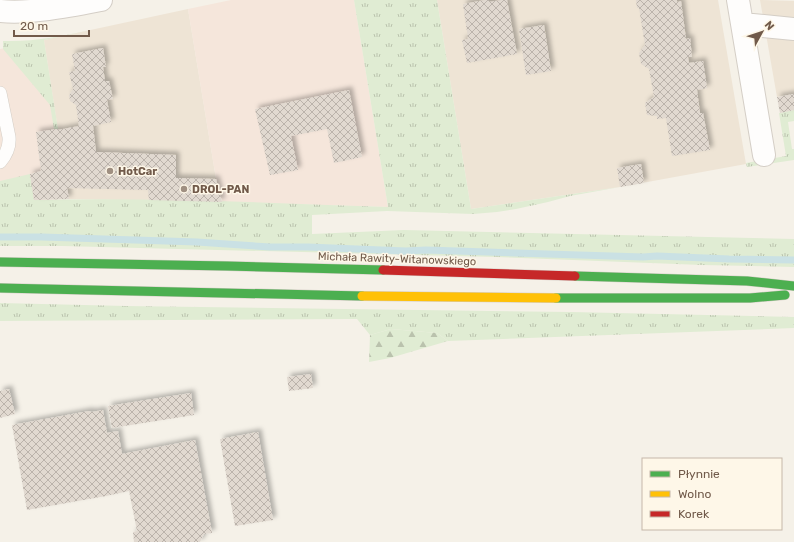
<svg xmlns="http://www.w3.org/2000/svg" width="794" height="542" viewBox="0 0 794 542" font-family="Rubik,sans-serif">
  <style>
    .residential { fill: #eee4d5 }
    .commercial { fill: #f5e6db }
    .grass { fill: url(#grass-tufts) }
    .forest { fill: url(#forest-firs) }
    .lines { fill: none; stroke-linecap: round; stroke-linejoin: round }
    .stream { stroke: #cae1e4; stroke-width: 7 }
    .building { fill: url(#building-cross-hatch); filter: url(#shadow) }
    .lane-casing { stroke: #d4cec6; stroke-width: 14 }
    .street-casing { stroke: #d4cec6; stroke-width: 24 }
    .fast-casing { stroke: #d4ccc5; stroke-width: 10 }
    .slow-casing { stroke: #d4ccc5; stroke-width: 10 }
    .jam-casing { stroke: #d4ccc5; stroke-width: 10 }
    .lane { stroke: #fefdfc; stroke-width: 13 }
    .street { stroke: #fefdfc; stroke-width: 22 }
    .fast { stroke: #4caf50; stroke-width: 9 }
    .slow { stroke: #ffc107; stroke-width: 9 }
    .jam { stroke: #c62828; stroke-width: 9 }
    .poi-dot { fill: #9f8f81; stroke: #fef7e8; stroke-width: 1.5 }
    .labels { text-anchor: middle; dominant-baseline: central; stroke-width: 3; stroke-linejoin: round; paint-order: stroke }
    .poi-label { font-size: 11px; font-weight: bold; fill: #715a4a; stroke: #fef7e8; text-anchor: start }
    .street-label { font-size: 11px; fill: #715a4a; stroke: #fef7e8 }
  </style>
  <defs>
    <pattern id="grass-tufts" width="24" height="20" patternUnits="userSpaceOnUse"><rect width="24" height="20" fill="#e0ecd3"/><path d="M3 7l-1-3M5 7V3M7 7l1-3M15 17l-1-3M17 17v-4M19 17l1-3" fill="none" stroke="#bac2ad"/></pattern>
    <pattern id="forest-firs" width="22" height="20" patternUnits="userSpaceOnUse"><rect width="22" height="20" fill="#e0ecd3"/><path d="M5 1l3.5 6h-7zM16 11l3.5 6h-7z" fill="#bac2ad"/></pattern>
    <pattern id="building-cross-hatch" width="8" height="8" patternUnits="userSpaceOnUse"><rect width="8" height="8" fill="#e1d9d0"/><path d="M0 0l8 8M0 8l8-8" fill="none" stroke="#bbb3ab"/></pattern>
    <filter id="shadow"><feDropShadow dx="3.5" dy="-3.5" stdDeviation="2" flood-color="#0004"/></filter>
  </defs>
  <rect width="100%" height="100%" fill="#f5f1e8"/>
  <path class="residential" d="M437 0H718L746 164 620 187 471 209Z
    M760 0 794 1V94L777 97Z
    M188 9 216 179 222 202 69 199 67 188 44 40Z"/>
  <path class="commercial" d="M231 0H354L388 207 222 202 216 179 188 9Z
    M44 40 67 188 69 199 34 200 0 198V49Z"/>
  <path class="grass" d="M354 0H437L471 209 620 187 570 196 548 202 516 209 497 212 473 214 387 211 312 215V234L404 230 794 239V267L702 265 496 257 62 246H0V181L30 174 34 200C152 197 270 203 388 207Z
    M92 30 44 40 58 129H54L50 105 3 49V41C34 42 62 36 92 30Z
    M794 110V121L788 122 792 149H794V160L747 167 746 163 786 156 779 113Z
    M0 303 126 306 571 312 794 317V328L448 341 437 333 391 329 370 335 357 319 0 321Z"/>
  <path class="forest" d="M391 329 437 333 448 341 390 358 369 362 370 335Z"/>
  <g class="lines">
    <path class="stream" d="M0 237H42L197 242 270 247H308L406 251 426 250 643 257 657 256 729 259 794 260"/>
  </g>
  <path class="building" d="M485 0H489V2L502 0H507L517 54 467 63 462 40 468 39 463 4Z
    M636 0H677V2L681 1 686 39 690 38 692 57H688L689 63 703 61 707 88 697 90 700 113H703L710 150 672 156 666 118 657 119V116L647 115 645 103 654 97 649 69 641 64 639 53 645 45 639 8H637Z
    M544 25 551 71 526 75 519 29Z
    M103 48 106 67H103L105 81H109L113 99 107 100 111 122 93 126 96 152 176 155V178L216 179 222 202 149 200 148 190 67 188 69 199 34 200 30 174 41 171 36 132 58 129V130L79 126 76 105 70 101 69 95 73 89 69 72 75 71 72 54Z
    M349 90 362 157 334 163 327 129 291 136 298 170 270 175 255 109Z
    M794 94V110L780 113 777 97Z
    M641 164 644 183 620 187 617 168Z
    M311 374 313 388 289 391 287 377Z
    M9 389 15 414 0 418V391Z
    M191 393 194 415 112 428 108 406Z
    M103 410 107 433 118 431 122 454 195 440 212 533 204 534 200 542H134L133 532 137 531 129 491 106 496 27 510 12 425 89 411 92 412Z
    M258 432 273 520 235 526 220 439Z"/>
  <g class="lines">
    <defs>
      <path id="lane" d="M0 93 9 137C10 147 6 155 0 162"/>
      <path id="street" d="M738 0 764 155
        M0 11C31 14 70 6 101 0
        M742 24 794 29"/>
      <path id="fast" d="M0 262 227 266 383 270
        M575 276 747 281 794 286
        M0 288 362 296
        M556 298H750L785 295"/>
      <path id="slow" d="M362 296 556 298"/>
      <path id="jam" d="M383 270 575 276"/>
    </defs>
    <use href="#lane" class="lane-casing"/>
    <use href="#street" class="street-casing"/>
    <use href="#fast" class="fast-casing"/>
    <use href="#slow" class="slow-casing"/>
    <use href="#jam" class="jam-casing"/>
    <use href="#lane" class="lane"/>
    <use href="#street" class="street"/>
    <use href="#fast" class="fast"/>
    <use href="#slow" class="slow"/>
    <use href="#jam" class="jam"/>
  </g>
  <g class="poi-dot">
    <circle cx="110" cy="171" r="4"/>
    <circle cx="184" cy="189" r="4"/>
  </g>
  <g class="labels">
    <g class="poi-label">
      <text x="118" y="171">HotCar</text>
      <text x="192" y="189">DROL-PAN</text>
    </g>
    <g class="street-label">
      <text transform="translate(397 259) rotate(2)">Michała Rawity-Witanowskiego</text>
    </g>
  </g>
  <rect x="642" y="458" width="140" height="72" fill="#fef7e8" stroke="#c6b8a9"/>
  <rect x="650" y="471" width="20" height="6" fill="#4caf50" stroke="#c6b8a9"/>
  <text x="678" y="478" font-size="12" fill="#715a4a">Płynnie</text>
  <rect x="650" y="491" width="20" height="6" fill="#ffc107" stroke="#c6b8a9"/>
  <text x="678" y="498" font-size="12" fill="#715a4a">Wolno</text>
  <rect x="650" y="511" width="20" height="6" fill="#c62828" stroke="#c6b8a9"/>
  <text x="678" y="518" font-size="12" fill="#715a4a">Korek</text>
  <g transform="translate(762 32) rotate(50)" stroke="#fef7e8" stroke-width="3" paint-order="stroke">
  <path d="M0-3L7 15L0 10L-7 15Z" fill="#715a4a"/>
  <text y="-6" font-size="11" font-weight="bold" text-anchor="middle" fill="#715a4a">N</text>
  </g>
  <path d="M14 30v6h75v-6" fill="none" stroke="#715a4a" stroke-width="2"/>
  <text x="20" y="30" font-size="12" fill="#715a4a" stroke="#fef7e8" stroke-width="3" paint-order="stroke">20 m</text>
</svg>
